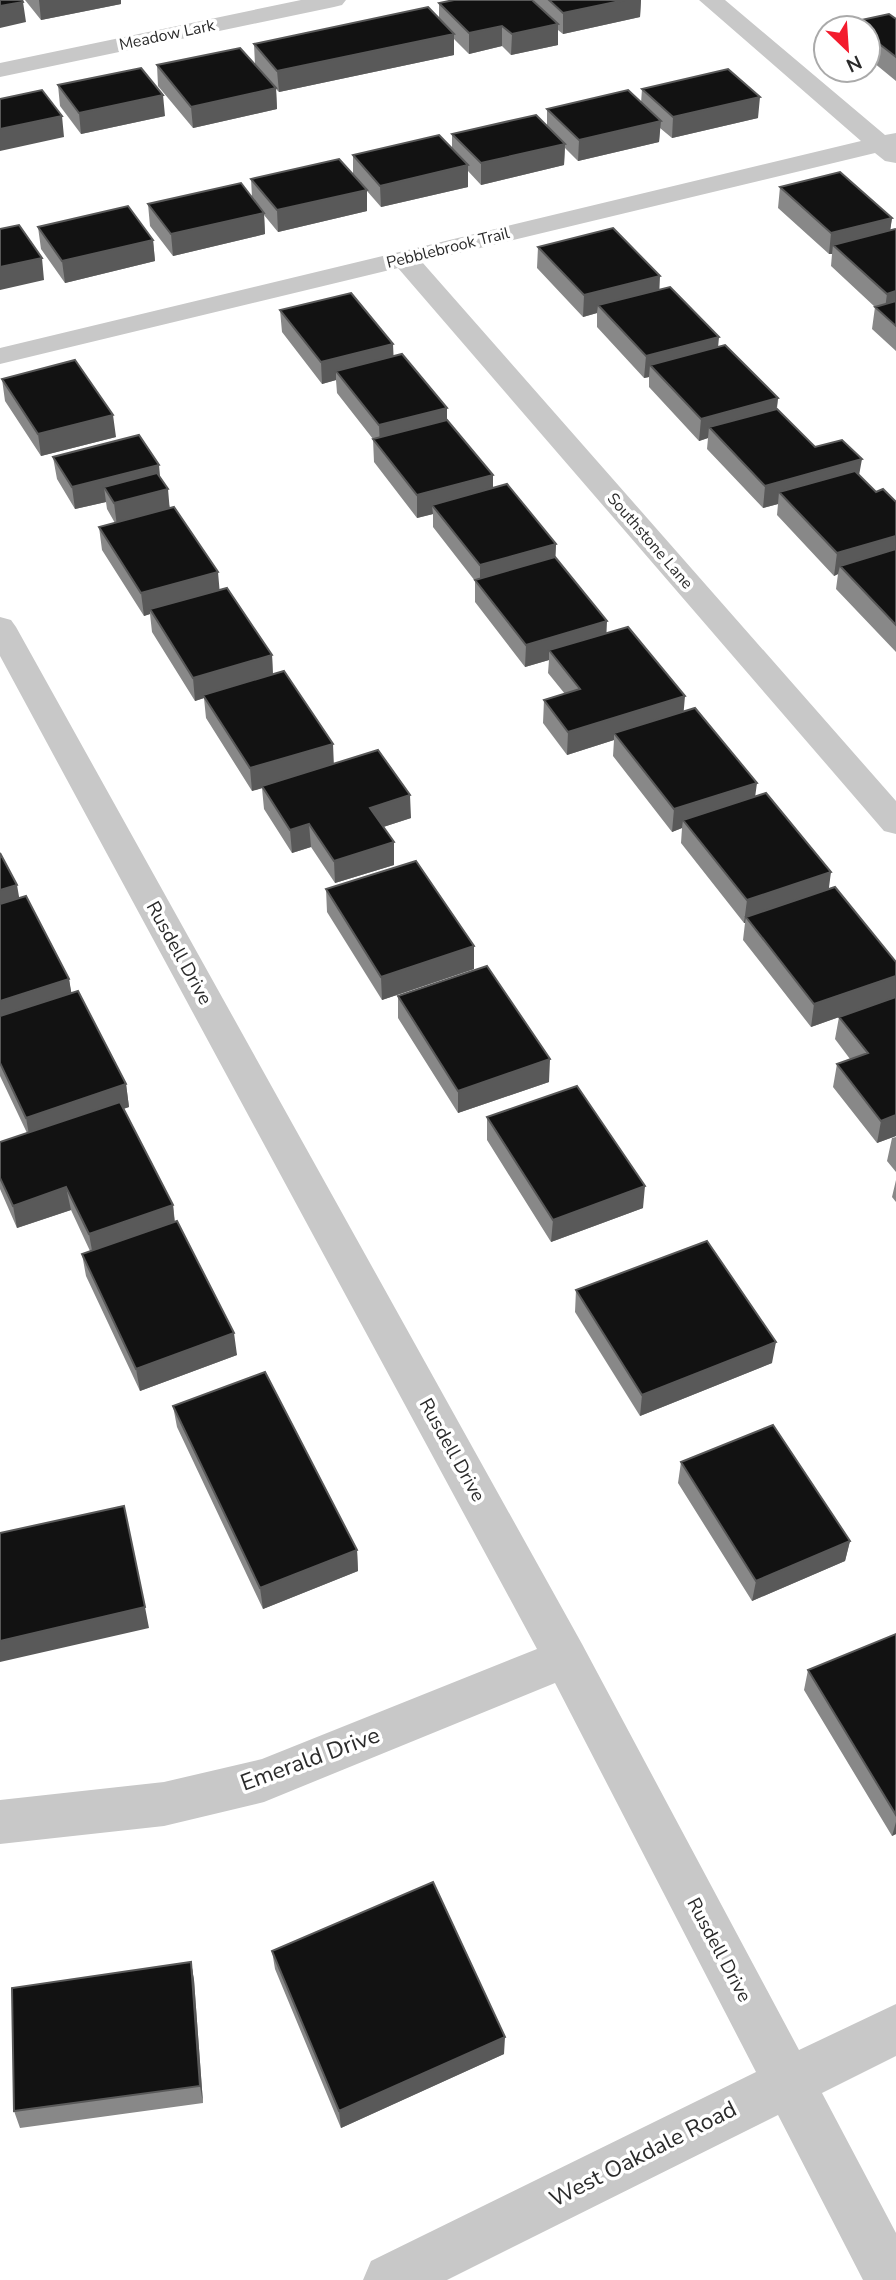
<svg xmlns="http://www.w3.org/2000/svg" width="896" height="2280" viewBox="0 0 896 2280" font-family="'Nunito Sans',sans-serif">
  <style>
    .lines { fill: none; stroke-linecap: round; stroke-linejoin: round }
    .minor { fill: #c8c8c8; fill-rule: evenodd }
    .wall { fill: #888 }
    .shaded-wall { fill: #595959 }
    .building { fill: #121212; stroke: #595959; stroke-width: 2 }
    .labels { text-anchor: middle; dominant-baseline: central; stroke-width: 7; stroke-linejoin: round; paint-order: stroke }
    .far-street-label { font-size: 16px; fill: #2b2b2b; stroke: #fff }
    .street-label { font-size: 19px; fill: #2b2b2b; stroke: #fff }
    .near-street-label { font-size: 23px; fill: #2b2b2b; stroke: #fff }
  </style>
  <rect width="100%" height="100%" fill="#fff"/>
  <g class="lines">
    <path class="minor" d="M301 0H346L342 5 334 7 0 77V63Z
      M699 0H725L885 135 896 133V163L885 161 875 153 422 262 896 801V834L884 831 398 268 0 364V348L861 141Z
      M0 617 11 620 16 627 582 1644 799 2050 896 2004V2056L822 2093 896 2233V2280H863L778 2115 447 2280H363L371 2261 756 2072 555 1683 264 1802 164 1826 0 1844V1800L164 1782 262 1759 537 1649 0 656Z"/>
  </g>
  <path class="wall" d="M25 0H121V4L41 20Z
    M534 0H641L640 17 563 34 558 30V45L511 55 502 46 469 54 454 39V55L279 92 276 89 277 109 193 128 158 86 157 65H255L254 44 439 19V3L534 2Z
    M896 19V81L868 58V28H851L852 22Z
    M58 85 165 116 81 134 60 106Z
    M642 89 758 118 672 138 660 128 659 142 578 161 565 148 564 165 481 185 468 171V187L381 207 367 191V211L278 232 264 215 265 234 173 256 150 226 148 204 252 197 251 179 353 174V155L452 149V134L547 125V109L641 103Z
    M780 187 892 218 890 230H896V351L872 329 875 307 831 266 832 254H829L778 208Z
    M38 227 153 240 155 261 65 283 41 249Z
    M538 247 659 290 718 347 778 398 777 409 815 447 859 475 876 492 896 502V652L836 589 838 574 834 576 777 515 778 504 763 508 707 449 708 438 699 441 649 387V377L644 378 597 327V313L583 317 537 268Z
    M280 310 393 356 447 408V420L493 475V488L556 544 555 558 607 634 683 711 755 797 829 889 896 962V1136L877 1143 833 1087 837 1064 850 1059 835 1039 839 1017 811 1027 743 940 745 923H744L681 843 682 828 672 832 613 756 614 740 567 755 543 723 544 700 565 694 548 673 549 660 525 667 475 602V581L433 527V514L417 518 374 462 373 439 337 393 336 380 322 384 282 332Z
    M2 379 116 437 41 456 5 401Z
    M53 457 161 478 170 508 219 590 272 655 273 675 334 764 411 818 383 827 394 865 335 883 311 847 292 853 264 809 262 788 252 791 206 718 204 698 195 701 152 632 150 614 144 616 102 550 99 527 115 523 107 509 106 502 75 509 57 479Z
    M0 853 19 898 69 979 71 993 126 1084 129 1107 123 1109 173 1205 175 1222 237 1355 140 1391 86 1276 82 1254 90 1251 71 1210 17 1228 0 1189V1142L27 1133 0 1076Z
    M326 889 474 969 382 1000 327 912Z
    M398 996 549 1082 458 1113 398 1018Z
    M487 1117 643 1208 551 1242 487 1140Z
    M896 1137V1172L887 1161 892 1138Z
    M896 1180V1202L892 1197Z
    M576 1290 772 1363 640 1416 575 1312Z
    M173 1406 357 1550 358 1571 263 1609 177 1427Z
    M681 1462 850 1541 845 1561 752 1601 678 1483Z
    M896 1634V1834L892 1836 804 1690 808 1670Z
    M272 1951 504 2054 341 2128 275 1969Z
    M191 1962 194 1980 203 2103 20 2128 14 2111Z"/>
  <path class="shaded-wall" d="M39 0H121V4L41 20Z
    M625 0H641L640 17 563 34V13Z
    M23 2 26 22 0 28V6Z
    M558 24V45L511 55 512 34Z
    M502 26V46L469 54V33Z
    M454 34V55L279 92 277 71Z
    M276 88 277 109 193 128 191 107Z
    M163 95 165 116 81 134 79 113Z
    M760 97 758 118 672 138 673 117Z
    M62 116 64 137 0 151V129Z
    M661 121 659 142 578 161 579 140Z
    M565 144 564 165 481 185V163Z
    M468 165V187L381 207 380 186Z
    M367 190V211L278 232 277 210Z
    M264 213 265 234 173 256 171 234Z
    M892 218 889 239 833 245 832 254H829L831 233Z
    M153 240 155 261 65 283 62 261Z
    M42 258 44 280 0 290V267Z
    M660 276 659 298 598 305 597 313 583 317 584 295Z
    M896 291V313L884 316 887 294Z
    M719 337 717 359 650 365 649 377 644 378 646 356Z
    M393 344 394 366 336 371V380L322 384 321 362Z
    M778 398 775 420 709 427 708 438 699 441 701 419Z
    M447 408V430L380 448 379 425Z
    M113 415 116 437 41 456 38 434Z
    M862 459 858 481 779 492 778 504 763 508 765 486Z
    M159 465 161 487H104L106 502 75 509 72 487Z
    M493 475V497L432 505 433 514 417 518V495Z
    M168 489 170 512 117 526 114 503Z
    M896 536V557L840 566 838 574 834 576 837 553Z
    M556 544 555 566 480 588V565Z
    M218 572 220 595 150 609V614L144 616 141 593Z
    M607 621 606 643 549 650V660L525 667 526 645Z
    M272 655 273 678 203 695 204 698 195 701 193 678Z
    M685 696 683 719 614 733V740L567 755 568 732Z
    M333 744 334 767 252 791 250 768Z
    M757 783 754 805 683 820 682 828 672 832 674 809Z
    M410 795 411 818 371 831 370 808Z
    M309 824 311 847 292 853 290 830Z
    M394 842V865L335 883 334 861Z
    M831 872 828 895 746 917 745 923H744L747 900Z
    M17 885 21 908 0 915V890Z
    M474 946V969L382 1000 381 977Z
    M896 976V997L811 1027 814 1004Z
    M69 979 73 1002 0 1025V1001Z
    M550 1059 549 1082 458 1113V1091Z
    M126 1084 129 1107 30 1140 26 1118Z
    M896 1115V1136L877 1143 881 1121Z
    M645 1186 643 1208 551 1242 553 1220Z
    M66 1187 71 1210 17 1228 13 1206Z
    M173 1205 175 1227 93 1256 89 1234Z
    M234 1333 237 1355 140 1391 136 1369Z
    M776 1342 772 1363 640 1416 642 1395Z
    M850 1541 845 1561 752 1601 756 1581Z
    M357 1550 358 1571 263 1609 260 1588Z
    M145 1607 149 1628 0 1662V1641Z
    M896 1822V1834L892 1836Z
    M191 1962 194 1980 203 2103 200 2086Z
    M505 2037 504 2054 341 2128 339 2111Z"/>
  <path class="building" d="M0 0H22L23 2 0 6Z
    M454 0H532L558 24 512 34 502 26 469 33 439 3Z
    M549 0H625L563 13Z
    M428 7 454 34 277 71 254 44Z
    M889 14 896 19V57L868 35V28H859L852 22Z
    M240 48 276 88 191 107 157 65Z
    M141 68 163 95 79 113 58 85Z
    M728 69 760 97 673 117 642 89Z
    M42 90 62 116 0 129V99Z
    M628 90 661 121 579 140 547 109Z
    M536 115 565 144 481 163 452 134Z
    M439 135 468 165 380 186 353 155Z
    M339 159 367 190 277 210 251 179Z
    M840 172 892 218 831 233 780 187Z
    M241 183 264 213 171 234 148 204Z
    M128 206 153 240 62 261 38 227Z
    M19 225 42 258 0 267V229Z
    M613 228 660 276 584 295 538 247Z
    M895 229 896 230V291L887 294 833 245Z
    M670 287 719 337 646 356 598 305Z
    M351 293 393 344 321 362 280 310Z
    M896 301V326L875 307Z
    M725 345 778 398 701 419 650 365Z
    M402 354 447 408 379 425 336 371Z
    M75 360 113 415 38 434 2 379Z
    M777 409 815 447 842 440 862 459 765 486 709 427Z
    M447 420 493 475 417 495 373 439Z
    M139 435 159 465 72 487 53 457Z
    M855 471 876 492 883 489 896 502V536L837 553 779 492Z
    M157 473 168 489 114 503 104 487Z
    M507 484 556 544 480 565 432 505Z
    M174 507 218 572 141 593 99 527Z
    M896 549V625L840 566Z
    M555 557 607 621 526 645 475 580Z
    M227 588 272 655 193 678 150 609Z
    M628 627 685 696 568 732 544 700 580 689 549 650Z
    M284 671 333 744 250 768 203 695Z
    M695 708 757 783 674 809 614 733Z
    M378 750 410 795 370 808 394 842 334 861 309 824 290 830 262 786Z
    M766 793 831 872 747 900 683 820Z
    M0 853 17 885 0 890Z
    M416 861 474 946 381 977 326 889Z
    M835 887 896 962V976L814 1004 746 917Z
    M26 896 69 979 0 1001V904Z
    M487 966 550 1059 458 1091 398 996Z
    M78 991 126 1084 26 1118 0 1063V1016Z
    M896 997V1115L881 1121 837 1064 868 1053 839 1017Z
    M577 1086 645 1186 553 1220 487 1117Z
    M120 1102 173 1205 89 1234 66 1187 13 1206 0 1178V1142Z
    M177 1221 234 1333 136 1369 82 1254Z
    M707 1241 776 1342 642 1395 576 1290Z
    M265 1372 357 1550 260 1588 173 1406Z
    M773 1425 850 1541 756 1581 681 1462Z
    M124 1506 145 1607 0 1641V1533Z
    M896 1634V1815L808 1670Z
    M433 1882 505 2037 339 2111 272 1951Z
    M191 1962 200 2086 14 2111 12 1988Z"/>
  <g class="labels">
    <g class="far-street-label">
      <text transform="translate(167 35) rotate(-12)">Meadow Lark</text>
      <text transform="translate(448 248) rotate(-14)">Pebblebrook Trail</text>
      <text transform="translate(650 541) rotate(49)">Southstone Lane</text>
    </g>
    <g class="street-label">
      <text transform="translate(179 953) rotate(61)">Rusdell Drive</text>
      <text transform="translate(452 1450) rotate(61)">Rusdell Drive</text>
      <text transform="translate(719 1950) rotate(62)">Rusdell Drive</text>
    </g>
    <g class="near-street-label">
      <text transform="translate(310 1759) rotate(-20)">Emerald Drive</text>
      <text transform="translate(643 2154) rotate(-27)">West Oakdale Road</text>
    </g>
  </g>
  <g transform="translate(847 49) rotate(155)"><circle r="33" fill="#ffffff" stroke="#aaaaaa" stroke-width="2"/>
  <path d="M0-5L12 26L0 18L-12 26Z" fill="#f31c2d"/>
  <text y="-10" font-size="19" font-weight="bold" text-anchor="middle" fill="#2b2b2b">N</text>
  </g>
</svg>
